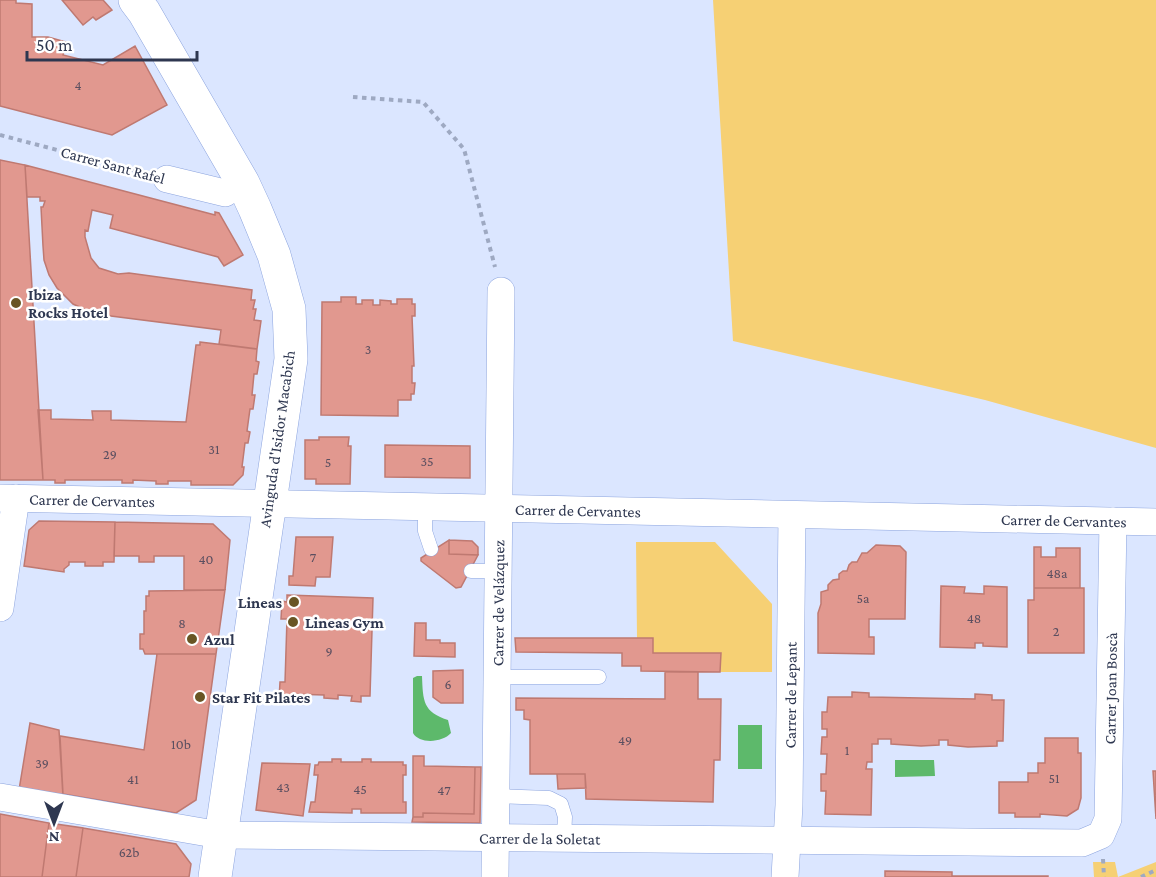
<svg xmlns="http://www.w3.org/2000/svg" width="1156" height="877" viewBox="0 0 1156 877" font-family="'Crimson Pro',serif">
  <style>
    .green { fill: #f6d074 }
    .water { fill: #5db96b }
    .building { fill: #e1988f; stroke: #bf7971; stroke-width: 1.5 }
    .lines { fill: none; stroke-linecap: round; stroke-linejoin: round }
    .lane-casing { stroke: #8ca4de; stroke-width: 15 }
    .street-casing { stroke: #8ca4de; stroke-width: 28 }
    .secondary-casing { stroke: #8ca4de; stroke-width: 34 }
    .path { stroke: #9ea9c2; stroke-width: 4; stroke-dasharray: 4.5 4.5; stroke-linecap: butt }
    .lane { stroke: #fff; stroke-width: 14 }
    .street { stroke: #fff; stroke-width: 27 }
    .secondary { stroke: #fff; stroke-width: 33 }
    .poi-dot { fill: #695524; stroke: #fff; stroke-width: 2 }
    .labels { text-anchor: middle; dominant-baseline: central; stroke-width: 5; stroke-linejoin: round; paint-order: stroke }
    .number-label { font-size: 14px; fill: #5b4f60 }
    .street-label { font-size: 16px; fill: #2e3750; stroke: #fff }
    .poi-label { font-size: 16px; font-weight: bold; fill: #2e3750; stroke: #fff; text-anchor: start }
  </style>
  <rect width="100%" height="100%" fill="#dbe6ff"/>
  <path class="green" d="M713 0H1156V448L985 400 733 341Z
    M636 542H715L772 604V672H720L721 653H653V638H637Z
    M1093 862H1115L1118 877 1156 862V877H1094Z"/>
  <path class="water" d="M417 676H422C423 701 423 712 448 720L451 733C442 743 419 744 413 733V678Z
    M738 725H762V769H738Z
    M895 760H934L935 776 895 777Z"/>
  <path class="building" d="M0 0H16V3L32 4V37H48L66 42 63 55 103 65 135 46 167 105 112 135 0 106Z
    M62 0H103L112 10 96 20 93 17 83 25Z
    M0 160 25 165 43 480H0Z
    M25 165 215 215V212L219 213 243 255 224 266 218 257 110 228 113 215 92 210 88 231 85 230V237L91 258 99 268 118 274 129 273 252 290 251 300H255L253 309H256L254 320 261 321 257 349 219 344 221 330 95 314 73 304 57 288 49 275 44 260 43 246 41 207H43L45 201H40V197H27Z
    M341 297H356V304H362V300H373V305H380V300L391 301V304H397V299H412V304H415V316H412L414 366H412V383H415L414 394H411V400H398V416L321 415 322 302H341Z
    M200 342 257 349 256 361 259 362 257 374H254L252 395H255L253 409H250L247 431 250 432 248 443H245L242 467H244L243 475 233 485H191V481H168V484H156V481L133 480V483H122V480H65V483H55V480H43L38 410H51V419L93 420 92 411H111V420L186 422 196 345H200Z
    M319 437H349L348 446H351L350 484H316V479H305V440H319Z
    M385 445 470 446V478L385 477Z
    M39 521 115 522 114 562H103V566H85V562H69V565L64 569V572L24 566 29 530Z
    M115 522 213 524 230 540 225 590H184V556H154V562H139V556H114Z
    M296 537H333L330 577H316L315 586 289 585V576H293Z
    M449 540 472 541 478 547V555L449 554Z
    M449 540V554L478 555 461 587 456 588 421 561V558Z
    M876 545 900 546 906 552 905 619H869V637H874V654L818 653V613L821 604V592L828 590V585L833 580 839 579V574L843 571H847L849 565 852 562H857L862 553H867Z
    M1034 547H1041V557H1056V548H1080V588H1034Z
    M941 586 965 587 964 593 984 594V586L1007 587V647L983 646V643H975V648L940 647Z
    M1034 588H1084V653H1028V600H1034Z
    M225 590 216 654H145L143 649H140V634H144V611H146V596H149V591Z
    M287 595 373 598 370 696H361V702L351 701 352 696 338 695V699L324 698V695L293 694V700H279L280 682H285L287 619H281L282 601 287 602Z
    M415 623H426V640H440V643H455V657L414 656Z
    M515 638H653V653H721L720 672 641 671V666H622V653L516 652Z
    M157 654H216L196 800 176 813 63 794 60 736 144 750Z
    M463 670V703H441L433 697V671Z
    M665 672H698V699H721L720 760H714L713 802 586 799 585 774H530V720L524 719V710H516V698L665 699Z
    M852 692 869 693V697L975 699V694L992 695V700H1004L1003 741H997V746L968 747 948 745V740H939V745L921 746 891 744V739H878V744H872V762H867L866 769H872L871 815 825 814 826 791H821V774H826L827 754H821L822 737H827V729H822V712H827L828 697H852Z
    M30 723 59 730 63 797 19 790Z
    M1045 738H1078V753H1081V798L1078 809 1067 816 1040 814V817H1015V813H999V782H1028V773H1038V763H1045Z
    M413 756H424V766L475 767 474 814 423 813V817H413Z
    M332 759H341V762H362V759H371V762H403V765H406V775H403V802H406V813H361V809H352V813L309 812 311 802H315L318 775H314L315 765H318L319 762H332Z
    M262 763 310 764 303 816 256 810Z
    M475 767H481L480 823 412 822 413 817H423V813L474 814Z
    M1153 771H1156V819Z
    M557 774H585L586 788 558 789Z
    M0 814 49 823 42 877H0Z
    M49 823 83 828 76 877H42Z
    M83 828 176 844 191 864 189 877H76Z
    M885 871 952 872V877H885Z
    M952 876H1048V877H952Z"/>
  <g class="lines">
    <defs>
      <path id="lane" d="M425 507V531L431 549
        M471 571H497
        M498 677H599
        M496 796 549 798 561 804 565 817 564 838"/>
      <g id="street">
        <path d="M167 179 225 193"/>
        <path id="s1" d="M0 498 1156 522"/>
        <path d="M0 608 16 498"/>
        <path id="s2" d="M0 797 220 835 1082 843 1101 835 1108 819 1113 521"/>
        <path id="s3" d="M495 877 501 291"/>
        <path id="s4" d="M785 877 789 805 792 515"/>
      </g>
      <path id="secondary" d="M135 0 144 12 243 183 255 209 274 255 289 309 291 359 215 877"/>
    </defs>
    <use href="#lane" class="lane-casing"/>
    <use href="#street" class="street-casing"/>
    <use href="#secondary" class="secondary-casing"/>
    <path class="path" d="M353 97 423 102 464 149 495 267
      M0 135 145 173
      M1103 859 1104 877
      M1141 877 1156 870"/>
    <use href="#lane" class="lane"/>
    <use href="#street" class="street"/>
    <use href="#secondary" class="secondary"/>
  </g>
  <g class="poi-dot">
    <circle cx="16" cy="303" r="6"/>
    <circle cx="294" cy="602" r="6"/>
    <circle cx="293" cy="622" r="6"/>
    <circle cx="192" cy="639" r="6"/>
    <circle cx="200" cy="697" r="6"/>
  </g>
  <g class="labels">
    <g class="number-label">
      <text x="78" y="85">4</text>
      <text x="368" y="349">3</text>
      <text x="214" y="449">31</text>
      <text x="110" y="454">29</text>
      <text x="427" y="461">35</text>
      <text x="328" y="462">5</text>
      <text x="313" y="557">7</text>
      <text x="206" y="559">40</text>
      <text x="1057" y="573">48a</text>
      <text x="863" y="598">5a</text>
      <text x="974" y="618">48</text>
      <text x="182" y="623">8</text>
      <text x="1056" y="631">2</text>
      <text x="329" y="651">9</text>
      <text x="448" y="684">6</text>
      <text x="625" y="740">49</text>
      <text x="181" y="744">10b</text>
      <text x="847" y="750">1</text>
      <text x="42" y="763">39</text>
      <text x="1054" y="778">51</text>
      <text x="133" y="779">41</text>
      <text x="283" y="787">43</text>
      <text x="360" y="789">45</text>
      <text x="444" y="790">47</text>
      <text x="129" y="852">62b</text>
    </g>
    <g class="street-label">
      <text transform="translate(113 165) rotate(15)">Carrer Sant Rafel</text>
      <text transform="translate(277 439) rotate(-82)">Avinguda d'Isidor Macabich</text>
      <text stroke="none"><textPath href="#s1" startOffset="92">Carrer de Cervantes</textPath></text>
      <text stroke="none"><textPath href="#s1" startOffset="578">Carrer de Cervantes</textPath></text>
      <text stroke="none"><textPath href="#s1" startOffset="1064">Carrer de Cervantes</textPath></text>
      <text stroke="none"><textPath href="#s3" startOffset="274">Carrer de Velázquez</textPath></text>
      <text stroke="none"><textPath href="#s2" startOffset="1254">Carrer Joan Boscà</textPath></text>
      <text stroke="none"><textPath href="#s4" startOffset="182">Carrer de Lepant</textPath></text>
      <text stroke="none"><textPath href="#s2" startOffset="543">Carrer de la Soletat</textPath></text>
    </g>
    <g class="poi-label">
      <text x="28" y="294">Ibiza<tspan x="28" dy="18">Rocks Hotel</tspan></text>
      <text x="282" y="602" text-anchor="end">Lineas</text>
      <text x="305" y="622">Lineas Gym</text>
      <text x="204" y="639">Azul</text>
      <text x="212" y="697">Star Fit Pilates</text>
    </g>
  </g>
  <g transform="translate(54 823) rotate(180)" stroke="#ffffff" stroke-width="4.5" paint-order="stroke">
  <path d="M0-4.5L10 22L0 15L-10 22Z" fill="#2e3750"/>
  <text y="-9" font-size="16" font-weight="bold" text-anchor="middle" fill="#2e3750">N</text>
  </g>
  <path d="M27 51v9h170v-9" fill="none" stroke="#2e3750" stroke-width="3"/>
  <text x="36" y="51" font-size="18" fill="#2e3750" stroke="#ffffff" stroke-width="4.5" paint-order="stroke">50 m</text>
</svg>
